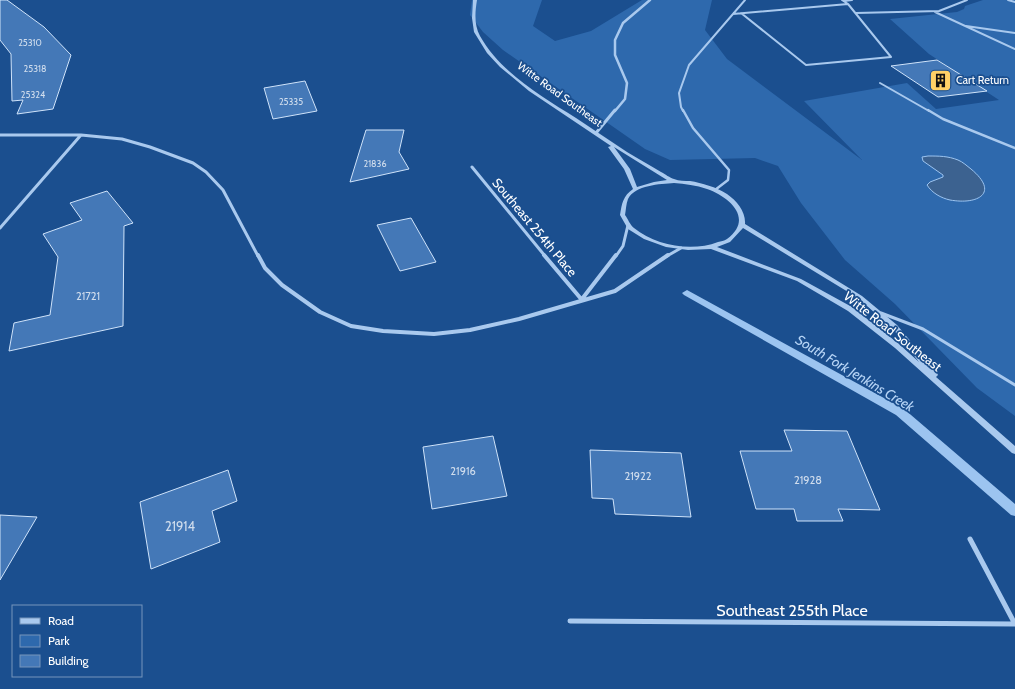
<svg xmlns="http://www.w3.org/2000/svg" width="1015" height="689" viewBox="0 0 1015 689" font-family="Cabin,sans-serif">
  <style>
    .green { fill: #2e69ad }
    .water { fill: #3c6290; stroke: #9cc4f0 }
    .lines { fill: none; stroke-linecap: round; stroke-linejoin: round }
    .stream { fill: #9cc4f0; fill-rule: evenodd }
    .building { fill: #4478b7; stroke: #cfe3fa }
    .service-far2 { stroke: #a9c9ee; stroke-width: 2 }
    .service-far1 { stroke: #a9c9ee; stroke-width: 2.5 }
    .service { stroke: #a9c9ee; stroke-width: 3 }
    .minor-far3 { stroke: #a9c9ee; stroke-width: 2.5 }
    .minor-far2 { stroke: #a9c9ee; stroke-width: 3 }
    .minor-far1 { stroke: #a9c9ee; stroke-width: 4 }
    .minor { stroke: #a9c9ee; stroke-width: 5 }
    .tertiary { fill: #a9c9ee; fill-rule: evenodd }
    .labels { text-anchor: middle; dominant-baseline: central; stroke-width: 3.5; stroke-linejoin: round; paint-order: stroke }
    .far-number-label { font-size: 9px; fill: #d0dded }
    .far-poi-label { font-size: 11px; fill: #fff; stroke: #1b4f8f; text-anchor: start }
    .far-street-label { font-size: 11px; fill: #fff; stroke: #1b4f8f }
    .number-label { font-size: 11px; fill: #d0dded }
    .street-label { font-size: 13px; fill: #fff; stroke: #1b4f8f }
    .near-number-label { font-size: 13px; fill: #d0dded }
    .water-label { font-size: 14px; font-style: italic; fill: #b5d3f5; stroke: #1b4f8f }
    .near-street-label { font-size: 16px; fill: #fff; stroke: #1b4f8f }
  </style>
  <rect width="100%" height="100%" fill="#1b4f8f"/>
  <path class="green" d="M472 0H542L533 26 555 41 591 31 642 0H712L705 30 727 59 862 160 804 101 907 83 936 109 999 100 929 54 890 19 957 12 964 9 965 6 983 0H1015V416L977 388 895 304 845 260 801 203 778 166 755 158 670 160 645 149 503 50 483 32 470 15Z"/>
  <path class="water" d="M928 156C939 156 948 156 958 160 963 162 967 166 971 169 1000 193 978 205 950 200 941 198 932 193 927 185L930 182 943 177V175L923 161 922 157Z"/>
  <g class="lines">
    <path class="stream" d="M687 290 904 409 1015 504V516L1011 515 896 415 684 295 682 293Z"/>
  </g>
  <path class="building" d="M0 0H7L44 27 71 55 53 109 17 114 23 100 12 101 11 54 0 40Z
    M937 60 987 91 938 97 891 66Z
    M305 81 317 111 273 119 264 88Z
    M366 130H404L399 152 409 169 350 182Z
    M107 191 133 223 124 226 123 326 9 351 14 323 50 315 58 257 43 234 82 220 70 203Z
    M411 218 436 262 400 271 377 225Z
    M784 430 847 431 880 510 838 509 843 521H797L794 509H756L740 451H792Z
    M493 436 507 496 432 509 423 447Z
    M590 450 681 453 691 517 615 514 613 499 592 498Z
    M228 470 237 501 212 511 220 542 151 569 140 502Z
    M0 515 37 517 0 580Z"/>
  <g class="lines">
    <path class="service-far2" d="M1008 0 1015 2
      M844 1 852 0
      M935 12 1015 49
      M741 13 806 65 891 57 848 4
      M856 13 939 11 967 0
      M733 14 848 4 842 0
      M966 26 1015 33
      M880 83 929 111
      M683 111 681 107 679 93 689 65 745 0"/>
    <path class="service-far1" d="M683 110 693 128 729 170 728 180 715 190
      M928 110 943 119 1015 148"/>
    <path class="service" d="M881 313 923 329 1015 385"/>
    <path class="minor-far3" d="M615 111 625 99 627 83 615 55V40L623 23 650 0"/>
    <path class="minor-far2" d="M596 133 615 110
      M0 135H81L122 139 150 147 193 163 206 172 223 190 258 256
      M472 167 545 256
      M0 228 81 135
      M616 256 623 246 628 225
      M667 256 681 248"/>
    <path class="minor-far1" d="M258 255 265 268 282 285 320 312 351 326 383 331 434 334 470 330 519 319 615 291 668 255
      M544 255 582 300
      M582 299 616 255"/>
    <path class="minor" d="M970 539 1015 624
      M570 621 1015 624"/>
    <path class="tertiary" d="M473 0H477C475 12 474 25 480 36 501 73 541 96 576 118 593 129 610 141 627 152 638 159 650 165 661 172 665 174 670 178 674 179 679 181 685 181 690 181 702 183 716 187 727 194 737 201 746 212 745 224L862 296 897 325 937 373 938 375 936 377 1015 446V454L1012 453 895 348 848 311 797 281 711 249 688 250 666 247 644 239 628 229 620 215C622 203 623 196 633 189L624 169 608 147 611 146 529 91 500 67 487 53 474 32 472 18ZM614 147 667 180 654 182 637 187 630 169ZM674 183C685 184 696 185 707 189 730 197 754 219 727 239 724 241 721 241 718 242 692 252 656 246 634 228 630 225 628 219 625 215 626 210 626 204 628 199 635 185 660 184 674 183ZM743 228 858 298 893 329 919 362 899 344 852 307 801 279 717 247 730 242Z"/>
  </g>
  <defs>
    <symbol id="building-square" viewBox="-11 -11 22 22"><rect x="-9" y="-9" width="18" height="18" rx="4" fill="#ffd166" stroke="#1b4f8f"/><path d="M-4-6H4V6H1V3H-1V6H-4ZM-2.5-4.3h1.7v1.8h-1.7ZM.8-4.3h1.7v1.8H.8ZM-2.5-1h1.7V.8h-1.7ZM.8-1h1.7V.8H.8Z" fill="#111"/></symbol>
  </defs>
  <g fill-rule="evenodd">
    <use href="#building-square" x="928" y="68" width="25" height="25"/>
  </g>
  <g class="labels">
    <g class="far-number-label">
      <text x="30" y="42">25310</text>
      <text x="35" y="68">25318</text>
      <text x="33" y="94">25324</text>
      <text x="291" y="101">25335</text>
      <text x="375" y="163">21836</text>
    </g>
    <g class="far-poi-label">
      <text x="956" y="80">Cart Return</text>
    </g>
    <g class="far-street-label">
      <text transform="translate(560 94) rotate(36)">Witte Road Southeast</text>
    </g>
    <g class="number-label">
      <text x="88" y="296">21721</text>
      <text x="463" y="471">21916</text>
      <text x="638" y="476">21922</text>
      <text x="808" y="480">21928</text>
    </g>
    <g class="street-label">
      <text transform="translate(535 227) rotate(50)">Southeast 254th Place</text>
      <text transform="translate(893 331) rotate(38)">Witte Road Southeast</text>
    </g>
    <g class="near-number-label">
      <text x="180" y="526">21914</text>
    </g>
    <g class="water-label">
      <text transform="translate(855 373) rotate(31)">South Fork Jenkins Creek</text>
    </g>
    <g class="near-street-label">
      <text x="792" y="610">Southeast 255th Place</text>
    </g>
  </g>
  <rect x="12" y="605" width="130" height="72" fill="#1b4f8f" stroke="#7695bc"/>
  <rect x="20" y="618" width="20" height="6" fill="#a9c9ee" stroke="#7695bc"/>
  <text x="48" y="625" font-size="12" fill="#ffffff">Road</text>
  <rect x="20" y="635" width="20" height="12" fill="#2e69ad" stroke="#7695bc"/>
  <text x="48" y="645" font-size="12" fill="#ffffff">Park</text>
  <rect x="20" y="655" width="20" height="12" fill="#4478b7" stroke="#7695bc"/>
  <text x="48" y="665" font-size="12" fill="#ffffff">Building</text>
</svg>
